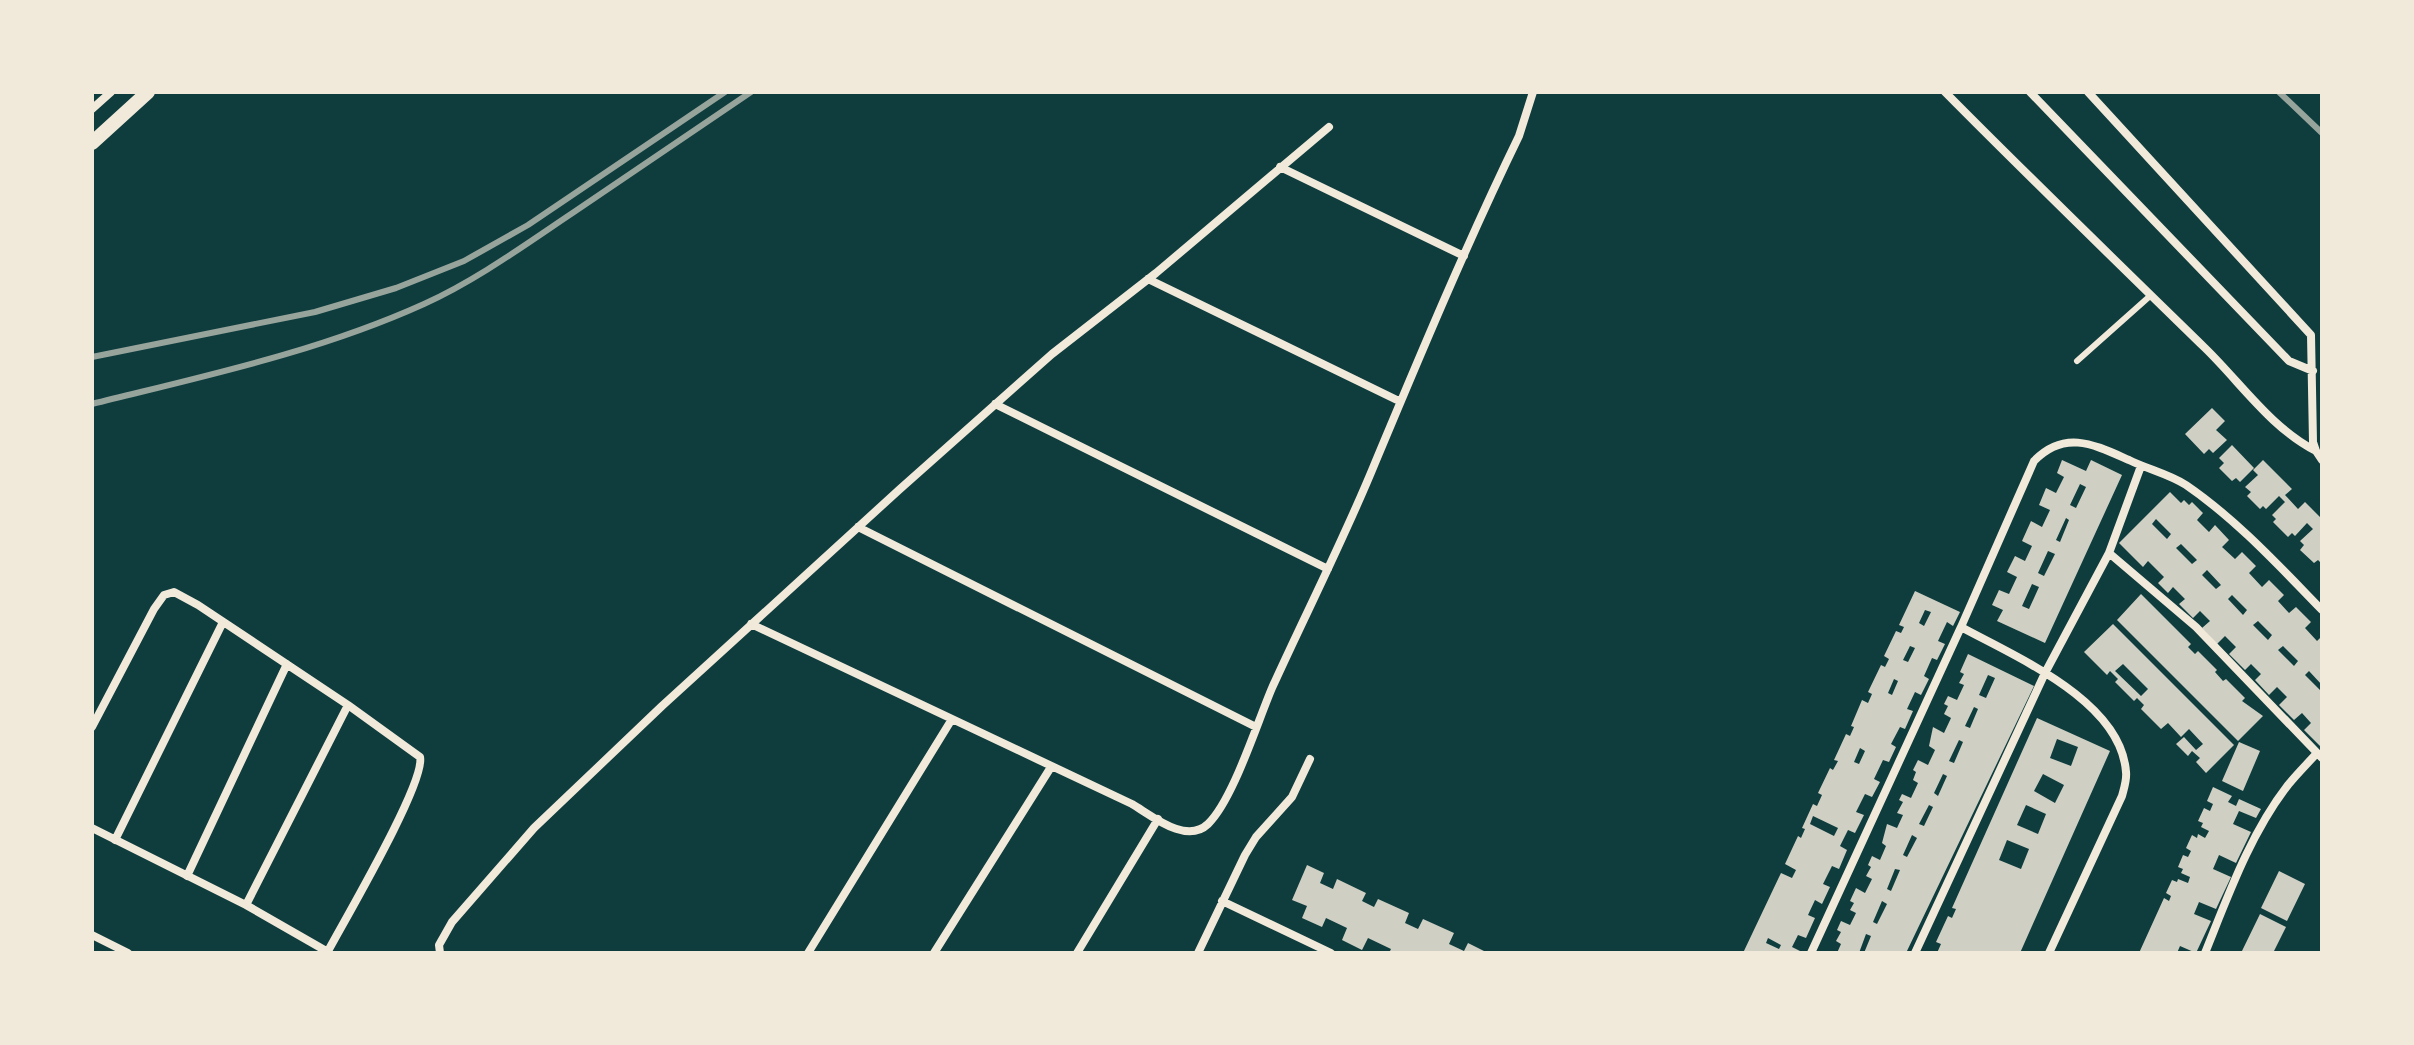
<svg xmlns="http://www.w3.org/2000/svg" width="2414" height="1045" viewBox="0 0 2414 1045" font-family="'Playfair Display',serif">
  <style>
    .building { fill: #cfcfc3; fill-rule: evenodd }
    .lines { fill: none; stroke-linecap: round; stroke-linejoin: round }
    .service { stroke: #f1e9da; stroke-width: 6 }
    .minor { stroke: #f1e9da; stroke-width: 8 }
    .tertiary { stroke: #f1e9da; stroke-width: 14 }
    .rail { stroke: #97a49c; stroke-width: 6 }
  </style>
  <rect width="100%" height="100%" fill="#0f3d3e"/>
  <path class="building" d="M2212 408 2225 421 2216 430 2227 440 2213 453 2209 449 2204 454 2185 434Z
    M2232 445 2254 468 2240 482 2236 478 2232 481 2219 468 2224 463 2219 458Z
    M2062 460 2086 471 2091 460 2122 475 2045 643 1997 621 2003 610 1992 605 1999 590 2009 594 2017 577 2007 572 2015 556 2025 561 2032 546 2022 541 2031 521 2042 527 2050 510 2039 505 2046 488 2056 493 2064 477 2057 473ZM2080 484 2086 487 2076 508 2070 505ZM2066 518 2069 520 2060 542 2056 540ZM2048 551 2055 554 2044 576 2038 573ZM2032 584 2039 587 2029 609 2022 606Z
    M2263 460 2292 489 2285 495 2298 509 2305 502 2322 519V564L2318 560 2314 563 2300 550 2304 545 2300 541 2313 529 2307 523 2295 536 2292 533 2288 537 2273 522 2276 519 2272 515 2285 502 2279 496 2266 509 2263 506 2260 509 2247 496 2251 492 2245 487 2258 475 2253 470Z
    M2170 492 2181 503 2184 500 2189 505 2192 502 2203 513 2197 520 2209 532 2215 525 2229 540 2222 547 2235 559 2242 552 2256 566 2249 573 2262 587 2269 580 2284 595 2278 601 2289 613 2296 607 2311 622 2305 628 2317 641 2322 636V685L2309 671 2305 675 2320 690 2322 687 2320 746 2304 730 2311 723 2302 713 2294 720 2279 705 2287 697 2277 687 2269 695 2255 680 2261 674 2251 664 2245 670 2229 654 2236 647 2225 636 2217 644 2202 628 2210 621 2200 611 2193 618 2179 604 2185 599 2173 587 2168 593 2158 583 2164 577 2148 561 2143 567 2119 543ZM2156 519 2171 534 2167 539 2152 524ZM2181 544 2197 560 2192 564 2176 548ZM2207 570 2221 585 2216 589 2202 575ZM2232 595 2247 610 2243 615 2228 599ZM2258 621 2272 635 2268 640 2253 625ZM2283 646 2298 661 2294 666 2278 650Z
    M1915 591 1960 612 1953 626 1947 622 1938 641 1945 644 1937 660 1932 658 1924 676 1929 679 1921 695 1915 692 1907 709 1913 711 1905 729 1900 727 1891 744 1896 747 1889 762 1883 760 1874 779 1880 782 1872 797 1865 794 1856 812 1864 815 1855 833 1848 830 1840 846 1847 850 1839 869 1832 866 1823 884 1830 887 1822 904 1815 900 1808 915 1815 918 1806 938 1798 935 1792 947 1800 951 1799 953H1743L1781 873 1792 878 1796 870 1785 864 1798 836 1801 838 1805 829 1802 828 1813 804 1817 806 1822 795 1818 793 1830 768 1833 770 1838 761 1834 760 1846 734 1850 736 1854 727 1851 726 1862 700 1868 703 1872 694 1868 692 1881 665 1885 667 1889 659 1884 656 1896 631 1901 633 1904 627 1899 625ZM1925 610 1931 612 1924 626 1919 623ZM1910 646 1915 648 1908 662 1903 660ZM1894 679 1898 681 1892 695 1888 693ZM1860 748 1865 751 1859 764 1854 762ZM1813 816 1838 828 1834 836 1810 824ZM1768 938 1781 945 1779 949 1766 943Z
    M2141 594 2191 644 2188 647 2195 654 2198 651 2217 670 2215 672 2223 681 2226 679 2245 698 2242 701 2263 716 2238 741 2117 620Z
    M2113 624 2234 745 2206 773 2196 762 2200 758 2192 751 2188 756 2176 744 2184 737 2196 750 2203 744 2189 729 2181 737 2168 723 2161 729 2141 709 2144 705 2137 698 2134 701 2115 682 2118 679 2110 671 2107 675 2084 652ZM2123 664 2148 689 2141 696 2115 671Z
    M1968 654 2034 686 1906 953H1864L1871 936 1866 934 1859 953H1837L1841 944 1836 941 1841 932 1837 930 1841 921 1850 925 1856 913 1850 910 1854 903 1850 901 1856 888 1865 893 1872 879 1866 876 1871 867 1868 865 1872 856 1880 860 1886 846 1882 843 1887 824 1897 828 1903 815 1897 813 1903 802 1899 800 1902 794 1911 798 1918 783 1913 780 1916 772 1913 770 1918 760 1928 765 1935 750 1929 746 1933 727 1944 733 1951 718 1944 714 1948 706 1944 704 1948 696 1957 700 1964 685 1959 683 1964 674 1960 672ZM1988 675 1995 678 1986 698 1979 695ZM1974 707 1978 709 1970 728 1965 726ZM1959 740 1963 742 1954 763 1949 761ZM1943 774 1947 776 1938 796 1934 793ZM1929 805 1933 807 1924 826 1919 824ZM1912 835 1917 838 1907 857 1903 855ZM1895 869 1900 870 1891 891 1887 889ZM1882 901 1887 904 1877 924 1873 922Z
    M2037 718 2110 751 2020 953H1937L1941 944 1936 942 1948 916 1952 918 1956 909 1952 908ZM2057 739 2078 747 2071 766 2050 758ZM2043 774 2064 785 2055 803 2034 791ZM2026 805 2046 814 2038 834 2017 825ZM2007 840 2029 849 2021 869 1999 860Z
    M2239 742 2260 751 2243 791 2222 781Z
    M2213 787 2232 796 2228 802 2236 806 2239 799 2261 809 2256 818 2239 811 2233 824 2251 832 2236 863 2219 855 2213 869 2231 877 2216 909 2199 902 2194 914 2211 921 2196 953 2180 946 2177 953H2139L2164 898 2169 901 2171 896 2166 893 2172 880 2177 882 2178 879 2188 883 2190 877 2181 873 2183 869 2178 867 2183 855 2188 857 2191 851 2186 848 2192 835 2197 838 2198 834 2205 838 2209 831 2201 827 2203 823 2198 821 2204 808 2210 811 2213 804 2207 801Z
    M1307 865 1324 873 1320 883 1333 889 1337 879 1366 893 1362 901 1374 907 1378 899 1409 913 1405 923 1418 929 1423 919 1454 933 1449 944 1464 951 1468 943 1488 953H1389L1391 949 1368 938 1362 950 1342 940 1347 928 1326 918 1322 927 1302 918 1307 906 1292 900Z
    M2279 871 2305 884 2287 921 2261 908Z
    M2260 914 2286 927 2273 953H2241Z"/>
  <g class="lines">
    <path class="service" d="M2077 361 2150 296"/>
    <path class="minor" d="M1945 92C2031 179 2118 263 2205 348 2241 383 2271 428 2316 451
      M2030 92 2289 361 2313 371
      M2088 92 2311 335 2313 442 2316 451 2322 460
      M92 109 111 92
      M1280 167 1464 256
      M1148 279 1399 401
      M995 404 1328 569
      M858 527 1256 727
      M2109 553 2196 627 2322 758
      M751 624 1132 804C1151 815 1186 845 1208 824 1233 800 1257 723 1272 688 1306 613 1344 539 1375 463 1421 353 1467 243 1519 136L1533 92
      M1961 627 2034 461C2065 429 2095 445 2129 460 2147 469 2169 474 2186 485 2236 519 2280 567 2322 610
      M92 727 154 609 164 595 174 592 198 605 348 705 420 757C426 782 344 921 327 953
      M92 828 246 905 328 952
      M115 840 223 622
      M187 876 287 664
      M1222 901 1331 953
      M246 905 348 705
      M92 935 128 953
      M440 953 439 945 452 922 534 828 662 706 900 489 1052 354 1156 273 1329 127
      M808 953 952 719
      M934 953 1051 767
      M1077 953 1158 819
      M1198 953 1245 855 1256 837 1292 797 1310 759
      M1811 953 1961 627C2016 657 2121 701 2126 772 2127 780 2124 788 2122 796L2049 953
      M1915 953 2045 673 2109 553 2141 466
      M2205 953C2228 896 2250 834 2288 785 2297 774 2307 764 2317 753"/>
    <path class="tertiary" d="M92 143 148 92"/>
    <path class="rail" d="M2279 92 2322 133
      M92 357 315 312 396 288 464 261 528 225 725 92
      M92 404C204 376 318 352 424 304 477 280 526 244 574 212 633 172 692 132 751 92"/>
  </g>
  <rect width="2414" height="1045" fill="none" stroke="#f1e9da" stroke-width="188"/>
</svg>
